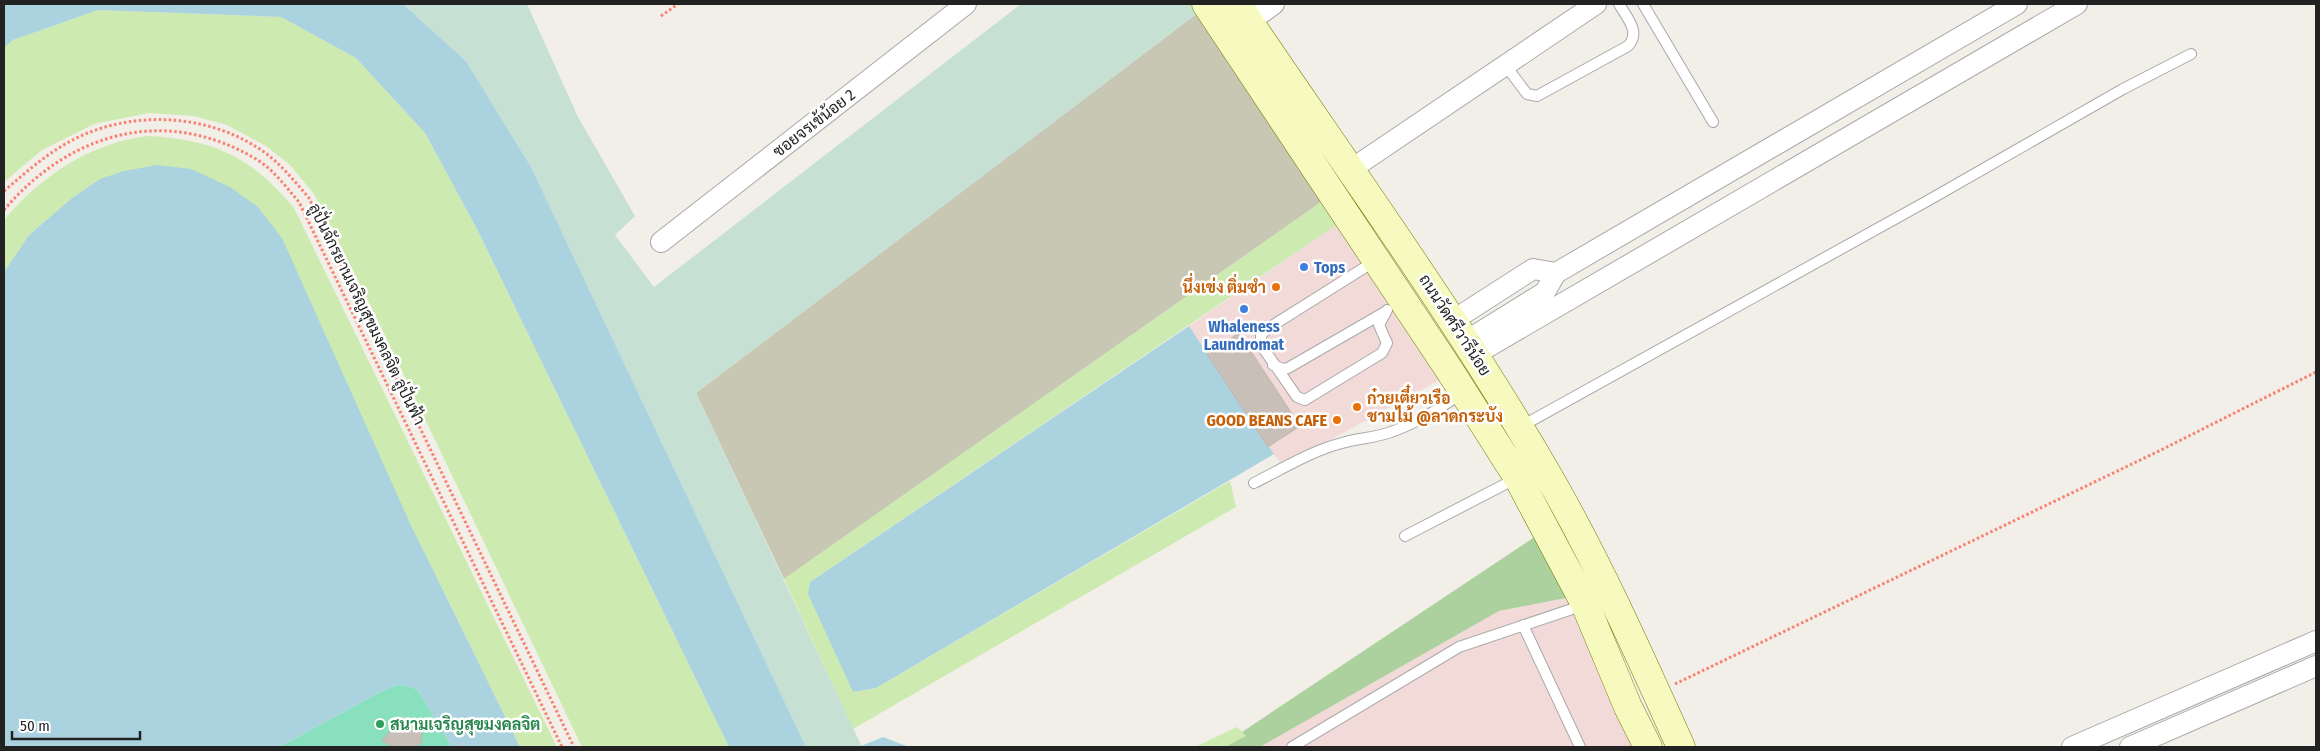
<svg xmlns="http://www.w3.org/2000/svg" width="2320" height="751" viewBox="0 0 2320 751" font-family="'Fira Sans Condensed',Sarabun,sans-serif">
  <style>
    .commercial { fill: #f2dad9 }
    .construction { fill: #c7c7b4 }
    .grass { fill: #cdebb0 }
    .forest { fill: #add19e }
    .wetland { fill: #c6e0d4 }
    .pitch { fill: #88e0be }
    .water { fill: #aad3df }
    .building { fill: #c7bfb8; stroke: #c4b6ab }
    .lines { fill: none; stroke-linecap: round; stroke-linejoin: round }
    .service-casing { stroke: #a9a9a9; stroke-width: 12 }
    .minor-casing { stroke: #a9a9a9; stroke-width: 22 }
    .secondary-casing { stroke: #707d05; stroke-width: 29 }
    .path { stroke: #fa8072; stroke-width: 3; stroke-dasharray: 2.5 2.5; stroke-linecap: butt }
    .service { stroke: #fff; stroke-width: 10 }
    .minor { stroke: #fff; stroke-width: 20 }
    .secondary { stroke: #f7fabf; stroke-width: 28 }
    .shop-dot { fill: #3f7fe0; stroke: #fff; stroke-width: 2 }
    .food-dot { fill: #e8710a; stroke: #fff; stroke-width: 2 }
    .leisure-dot { fill: #2e9e5b; stroke: #fff; stroke-width: 2 }
    .labels { text-anchor: middle; dominant-baseline: central; stroke-width: 5; stroke-linejoin: round; paint-order: stroke }
    .street-label { font-size: 16px; fill: #222; stroke: #fff }
    .shop-label { font-size: 16px; font-weight: bold; fill: #366cbe; stroke: #fff; text-anchor: start }
    .food-label { font-size: 16px; font-weight: bold; fill: #c56008; stroke: #fff; text-anchor: end }
    .leisure-label { font-size: 16px; font-weight: bold; fill: #27864d; stroke: #fff; text-anchor: start }
  </style>
  <rect width="100%" height="100%" fill="#f2efe9"/>
  <path class="commercial" d="M1338 224 1441 379 1283 466 1268 447 1189 326Z
    M1571 597 1643 747H1260L1499 611Z"/>
  <path class="construction" d="M1199 12 1324 200 784 579 696 393Z"/>
  <path class="grass" d="M98 10 281 17 356 58 425 133 478 231 729 747H582L369 302 314 194 290 165 266 146 227 125 194 116 149 113 94 124 42 150 4 182V48L13 40Z
    M148 136C215 140 250 156 294 208L557 747H520L409 521 100 179 72 198 29 235 4 272V220C41 176 90 143 148 136Z
    M1324 200 1338 224 810 582 853 692 876 688 1230 481 1236 507 853 729 784 579Z
    M1237 727 1247 736 1225 747H1195Z"/>
  <path class="forest" d="M1539 534 1571 597 1499 611 1260 747H1225L1246 736 1242 732Z"/>
  <path class="wetland" d="M403 4H527L578 117 635 216 615 235 654 287 1021 4H1193L1199 12 696 393 862 747H806L531 167 466 61Z"/>
  <path class="pitch" d="M400 684 417 689 452 747H279L382 691Z"/>
  <path class="water" d="M4 4H403L466 61 531 167 806 747H729L478 231 425 133 356 58 281 17 98 10 13 40 4 48Z
    M157 165 191 169 230 187 258 207 282 238 409 521 520 747H452L417 689 400 684 382 691 279 747H4V272L29 235 72 198 100 179 124 171Z
    M1189 326 1274 454 876 688 853 692 808 594 810 582Z
    M883 737 909 747 861 746Z"/>
  <path class="building" d="M1239 333 1300 426 1268 447 1207 354Z
    M402 717 422 729 421 743 415 747H394L382 741Z"/>
  <g class="lines">
    <defs>
      <path id="service" d="M1643 4 1713 122
        M1506 66 1527 94 1537 96 1628 46C1641 32 1627 18 1619 4
        M1375 261 1267 329 1261 335V345L1297 397 1305 400 1382 353 1387 343 1379 325 1387 310
        M1273 365 1283 369 1288 368 1385 312
        M1520 427 1929 200 2123 89 2191 54
        M1254 483C1282 469 1311 451 1342 443 1358 438 1375 438 1391 432 1417 423 1439 409 1462 393
        M1405 536 1517 478
        M1523 625 1580 747
        M1292 747 1459 647 1584 605"/>
      <path id="minor" d="M1249 22 1274 4
        M1350 170 1596 4
        M661 242 966 4
        M1452 321 1533 269 1556 273
        M1466 341 1545 292 1556 273 2017 4
        M1474 355 2077 4
        M2072 747 2316 641
        M2130 747 2316 666"/>
      <path id="secondary" d="M1206 4 1448 368 1518 478 1585 604 1628 707 1648 747
        M1237 4C1342 160 1454 313 1549 477 1599 564 1640 656 1681 747"/>
    </defs>
    <use href="#service" class="service-casing"/>
    <use href="#minor" class="minor-casing"/>
    <use href="#secondary" class="secondary-casing"/>
    <path class="path" d="M661 16 678 4
      M4 191C24 174 44 156 67 143 127 109 208 112 264 152 281 164 295 182 309 198L574 747
      M4 210C70 132 165 105 256 159 273 169 286 187 299 202L562 747
      M1675 684 2161 450 2316 372"/>
    <use href="#service" class="service"/>
    <use href="#minor" class="minor"/>
    <use href="#secondary" class="secondary"/>
  </g>
  <g class="shop-dot">
    <circle cx="1304" cy="267" r="5"/>
    <circle cx="1244" cy="309" r="5"/>
  </g>
  <g class="food-dot">
    <circle cx="1276" cy="287" r="5"/>
    <circle cx="1357" cy="407" r="5"/>
    <circle cx="1337" cy="420" r="5"/>
  </g>
  <circle class="leisure-dot" cx="380" cy="724" r="5"/>
  <g class="labels">
    <g class="street-label">
      <text transform="translate(814 123) rotate(-38)">ซอยจรเข้น้อย 2</text>
      <text transform="translate(367 314) rotate(64)">ลู่ปั่นจักรยานเจริญสุขมงคลจิต ลู่ปั่นฟ้า</text>
      <text transform="translate(1455 325) rotate(57)">ถนนวัดศรีวารีน้อย</text>
    </g>
    <g class="shop-label">
      <text x="1314" y="267">Tops</text>
      <text x="1244" y="326" text-anchor="middle">Whaleness<tspan x="1244" dy="18">Laundromat</tspan></text>
    </g>
    <g class="food-label">
      <text x="1266" y="287">นึ่งเข่ง ติ่มซำ</text>
      <text x="1367" y="398" text-anchor="start">ก๋วยเตี๋ยวเรือ<tspan x="1367" dy="18">ชามไม้ @ลาดกระบัง</tspan></text>
      <text x="1327" y="420">GOOD BEANS CAFE</text>
    </g>
    <g class="leisure-label">
      <text x="390" y="724">สนามเจริญสุขมงคลจิต</text>
    </g>
  </g>
  <rect width="2320" height="751" fill="none" stroke="#222222" stroke-width="10"/>
  <path d="M12 731v8h128v-8" fill="none" stroke="#222222" stroke-width="2.5"/>
  <text x="20" y="731" font-size="15" fill="#222222" stroke="#ffffff" stroke-width="4" paint-order="stroke">50 m</text>
</svg>
